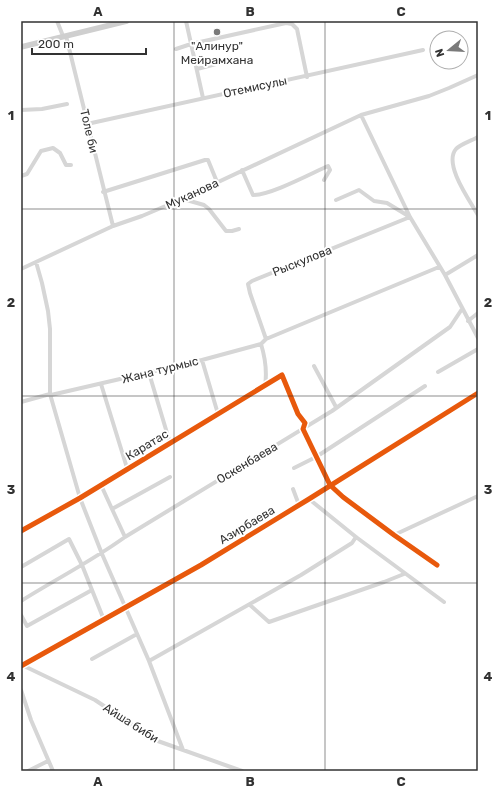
<svg xmlns="http://www.w3.org/2000/svg" width="499" height="792" viewBox="0 0 499 792" font-family="Rubik,sans-serif">
  <style>
    .lines { fill: none; stroke-linecap: round; stroke-linejoin: round }
    .minor { stroke: #d6d6d6; stroke-width: 4 }
    .secondary { stroke: #cfcfcf; stroke-width: 5.5 }
    .cycleway-casing { stroke: #fff; stroke-width: 8 }
    .cycleway { stroke: #e8590c; stroke-width: 5 }
    .grid { fill: none; stroke: #323232; stroke-width: 1; stroke-opacity: 0.55 }
    .poi-dot { fill: #7a7a7a; stroke: #fff; stroke-width: 1.5 }
    .labels { text-anchor: middle; dominant-baseline: central; stroke-width: 4; stroke-linejoin: round; paint-order: stroke }
    .poi-label { font-size: 12px; fill: #323232; stroke: #fff }
    .street-label { font-size: 12px; fill: #323232; stroke: #fff }
    .neatline { fill: none; stroke: #323232; stroke-width: 1.5 }
    .grid-label { font-size: 13px; text-anchor: middle; font-weight: bold; fill: #323232 }
  </style>
  <rect width="100%" height="100%" fill="#fff"/>
  <g class="lines">
    <path class="minor" d="M57 21 63 36
      M186 21 203 98
      M66 36 113 226
      M176 49 191 44 286 23 292 24 297 29 307 77
      M197 69 216 64
      M21 110 42 109 67 104
      M361 115 410 217 445 275 478 338
      M87 124 423 50
      M478 137C473 140 459 145 456 149 443 164 470 201 478 215
      M242 170 253 195C271 195 310 174 328 166L330 170 324 180
      M21 176 27 174 41 151 53 148 60 153 66 165H71
      M103 192 205 160H208L217 182
      M183 199 204 205 209 209 226 231H232L239 229
      M336 200 359 190 374 201 387 203 410 217
      M36 262 42 283 48 311 50 329V394L80 498 102 554 149 661 183 750
      M21 269 113 226 142 216 182 199 361 115 429 96 449 88 478 75
      M445 275 478 255
      M468 321 478 313
      M266 339 250 293 248 284 252 281 410 217
      M261 344C265 357 267 373 265 386
      M202 360 218 414
      M314 366 336 407
      M438 372 478 349
      M149 373 170 443
      M101 384 127 468
      M51 395 202 360 261 344 266 339 439 267
      M21 402 50 394
      M294 468 316 457 425 386
      M101 485 112 509 170 477
      M293 489 299 505
      M309 499 356 537 444 602
      M112 509 125 537
      M21 531 80 498 282 375 298 414 305 423 303 429 330 485 343 497 394 535 437 565
      M394 535 478 496
      M21 567 69 539 82 565 104 620
      M21 601C56 579 92 561 125 537L332 411 450 327 462 309
      M250 605 269 622 384 582 404 574
      M21 615 27 626 92 590
      M92 659 137 634
      M149 661 301 575 352 543 356 537
      M21 666 201 565 309 499 478 393
      M24 666 95 700 155 740 242 771
      M21 690 31 720 53 771
      M28 771 48 761"/>
    <path class="secondary" d="M21 47 127 21"/>
    <defs>
      <path id="cycleway" d="M21 531 80 498 282 375 298 414 305 423 303 429 330 485 343 497 394 535 437 565
        M21 666 201 565 309 499 478 393"/>
    </defs>
    <use href="#cycleway" class="cycleway-casing"/>
    <use href="#cycleway" class="cycleway"/>
  </g>
  <path class="grid" d="M174 21V771M325 21V771M21 209H478M21 396H478M21 583H478"/>
  <circle class="poi-dot" cx="217" cy="32" r="4"/>
  <g class="labels">
    <g class="poi-label">
      <text x="217" y="46">"Алинур"<tspan x="217" dy="14">Мейрамхана</tspan></text>
    </g>
    <g class="street-label">
      <text transform="translate(255 87) rotate(-12)">Отемисулы</text>
      <text transform="translate(89 131) rotate(77)">Толе би</text>
      <text transform="translate(192 194) rotate(-25)">Муканова</text>
      <text transform="translate(302 261) rotate(-22)">Рыскулова</text>
      <text transform="translate(160 370) rotate(-14)">Жана турмыс</text>
      <text transform="translate(147 445) rotate(-31)">Каратас</text>
      <text transform="translate(247 463) rotate(-31)">Оскенбаева</text>
      <text transform="translate(247 525) rotate(-31)">Азирбаева</text>
      <text transform="translate(131 723) rotate(32)">Айша биби</text>
    </g>
  </g>
  <rect width="499" height="792" fill="none" stroke="#ffffff" stroke-width="44"/>
  <g transform="translate(449 50) rotate(252)"><circle r="19" fill="#ffffff" stroke="#adadad"/>
  <path d="M0-3L7 15L0 10L-7 15Z" fill="#7a7a7a"/>
  <text y="-6" font-size="11" font-weight="bold" text-anchor="middle" fill="#323232">N</text>
  </g>
  <path d="M32 48v6h114v-6" fill="none" stroke="#323232" stroke-width="2"/>
  <text x="38" y="48" font-size="12" fill="#323232" stroke="#ffffff" stroke-width="3" paint-order="stroke">200 m</text>
  <rect x="22" y="22" width="455" height="748" class="neatline"/>
  <g class="grid-label">
    <text x="98" y="16">A</text>
    <text x="250" y="16">B</text>
    <text x="401" y="16">C</text>
    <text x="11" y="120">1</text>
    <text x="488" y="120">1</text>
    <text x="11" y="307">2</text>
    <text x="488" y="307">2</text>
    <text x="11" y="494">3</text>
    <text x="488" y="494">3</text>
    <text x="11" y="681">4</text>
    <text x="488" y="681">4</text>
    <text x="98" y="786">A</text>
    <text x="250" y="786">B</text>
    <text x="401" y="786">C</text>
  </g>
</svg>
